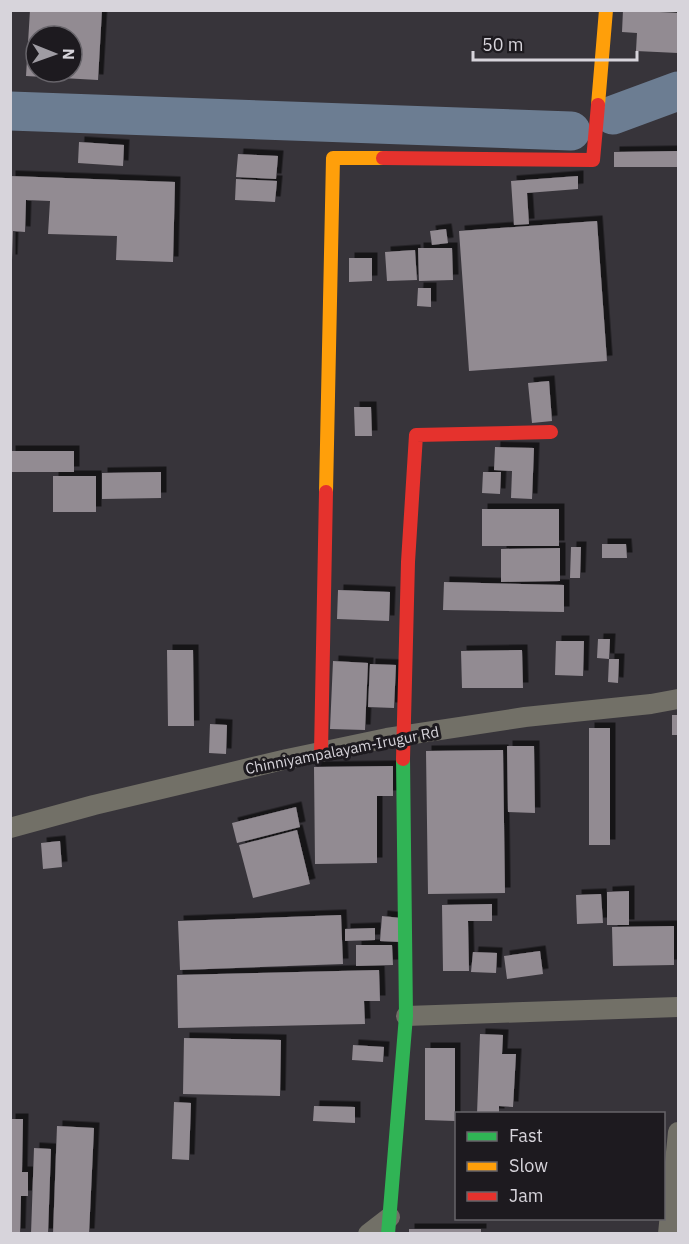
<svg xmlns="http://www.w3.org/2000/svg" width="689" height="1244" viewBox="0 0 689 1244" font-family="'IBM Plex Sans',sans-serif">
  <style>
    .lines { fill: none; stroke-linecap: round; stroke-linejoin: round }
    .river { stroke: #6c7d92; stroke-width: 39 }
    .building { fill: #928b92; fill-rule: evenodd; filter: url(#shadow) }
    .street { stroke: #727067; stroke-width: 20 }
    .fast { stroke: #30b455; stroke-width: 14 }
    .slow { stroke: #ff9f0a; stroke-width: 14 }
    .jam { stroke: #e5322d; stroke-width: 14 }
    .labels { text-anchor: middle; dominant-baseline: central; stroke-width: 6; stroke-linejoin: round; paint-order: stroke }
    .street-label { font-size: 15px; fill: #d7d4db; stroke: #1d1a1f }
  </style>
  <defs>
    <filter id="shadow"><feDropShadow dx="5.5" dy="-5.5" stdDeviation="0" flood-color="#0009"/></filter>
  </defs>
  <rect width="100%" height="100%" fill="#37343a"/>
  <g class="lines">
    <path class="river" d="M10 111 571 131
      M613 115 678 91"/>
  </g>
  <path class="building" d="M30 10H102L98 80 26 76ZM36 36H72V72H36Z
    M623 10 678 13V53L636 51 637 33 622 32Z
    M79 142 124 145 123 166 78 163Z
    M678 151V167H614V152Z
    M238 154 278 156 276 179 236 177Z
    M10 176 175 182 173 262 116 260 117 236 48 234 50 201 26 200 25 232 13 231 12 260H10Z
    M578 176V189L527 193 529 224 514 225 511 181Z
    M236 179 277 181 275 202 235 200Z
    M597 221 607 361 469 371 459 231Z
    M446 229 448 243 432 245 430 231Z
    M418 248H452L453 280 419 281Z
    M415 250 417 280 387 281 385 252Z
    M349 258H372V281L349 282Z
    M418 288H431V307L417 306Z
    M549 381 552 421 532 423 528 383Z
    M354 407H371L372 436H355Z
    M495 447 534 448 532 499 511 498 512 471 494 470Z
    M10 451H74V472H10Z
    M161 472V498L102 499V473Z
    M483 472H501L500 494 482 493Z
    M53 476H96V512H53Z
    M482 509H559V546H482Z
    M602 544H626L627 558H602Z
    M571 547H581L580 578H570Z
    M560 548V581L501 582V549Z
    M444 582 564 585V612L443 610Z
    M338 590 390 592 389 621 337 619Z
    M598 639H610L609 659 597 658Z
    M556 641H584L583 676 555 675Z
    M167 650H193L194 726H168Z
    M522 650 523 688H462L461 651Z
    M609 659H619L618 683 608 682Z
    M333 661 368 663 365 730 330 729Z
    M370 664 396 665 394 708 368 707Z
    M672 715H678V735H672Z
    M210 724 227 725 226 754 209 753Z
    M589 728H610V845H589Z
    M507 746H534L535 813 508 812Z
    M503 750 505 893 428 894 426 751Z
    M393 766V796H377V863L315 864 314 767Z
    M296 807 300 827 237 843 232 823Z
    M297 830 310 884 253 898 239 845Z
    M60 841 62 867 43 869 41 843Z
    M629 891V925H607V892Z
    M601 894 603 923 577 924 576 895Z
    M492 904V921H468L469 971H443L442 905Z
    M341 915 343 964 180 970 178 921Z
    M382 916 401 918 400 942 380 941Z
    M674 926V965L613 966 612 927Z
    M375 928V940L345 941V929Z
    M356 945H392L393 965 356 966Z
    M540 951 543 974 507 979 504 956Z
    M473 952 497 953 496 973 471 972Z
    M379 970 380 1001H364L365 1024 178 1028 177 975Z
    M480 1034 503 1035 502 1054H516L513 1107 499 1106V1114H477Z
    M184 1038 281 1040 280 1096 183 1094Z
    M353 1045 384 1047 383 1062 352 1060Z
    M425 1048H455V1121L425 1120Z
    M174 1102 191 1103 189 1160 172 1159Z
    M314 1106 355 1107V1123L313 1121Z
    M10 1119H23L22 1172H28V1196H21L20 1234H10Z
    M57 1126 94 1128 89 1234H53Z
    M34 1148 51 1149 48 1234H31Z
    M409 1229H481V1234H409Z"/>
  <g class="lines">
    <path class="street" d="M10 828 94 805 287 759 387 738 525 717 651 704 678 699
      M406 1016 678 1007
      M368 1234 390 1217
      M668 1234 678 1132"/>
    <path class="fast" d="M388 1234 406 1016 403 759"/>
    <path class="slow" d="M598 105 606 10
      M326 492 333 158H383"/>
    <path class="jam" d="M383 158 593 160 598 105
      M321 752 326 492
      M403 759 408 562 416 435 551 432"/>
  </g>
  <g class="labels">
    <g class="street-label">
      <text transform="translate(342 750) rotate(-11)">Chinniyampalayam-Irugur Rd</text>
    </g>
  </g>
  <rect width="689" height="1244" fill="none" stroke="#d7d4db" stroke-width="24"/>
  <rect x="455" y="1112" width="210" height="108" fill="#1d1a1f" stroke="#67646a" stroke-width="1.5"/>
  <rect x="467" y="1132" width="30" height="9" fill="#30b455" stroke="#67646a" stroke-width="1.5"/>
  <text x="509" y="1142" font-size="18" fill="#d7d4db">Fast</text>
  <rect x="467" y="1162" width="30" height="9" fill="#ff9f0a" stroke="#67646a" stroke-width="1.5"/>
  <text x="509" y="1172" font-size="18" fill="#d7d4db">Slow</text>
  <rect x="467" y="1192" width="30" height="9" fill="#e5322d" stroke="#67646a" stroke-width="1.5"/>
  <text x="509" y="1202" font-size="18" fill="#d7d4db">Jam</text>
  <g transform="translate(54 54) rotate(91)"><circle r="28" fill="#1d1a1f" stroke="#67646a" stroke-width="1.5"/>
  <path d="M0-4.5L10 22L0 15L-10 22Z" fill="#9f9ca3"/>
  <text y="-9" font-size="16" font-weight="bold" text-anchor="middle" fill="#d7d4db">N</text>
  </g>
  <path d="M473 51v9h164v-9" fill="none" stroke="#d7d4db" stroke-width="3"/>
  <text x="482" y="51" font-size="18" fill="#d7d4db" stroke="#1d1a1f" stroke-width="4.5" paint-order="stroke">50 m</text>
</svg>
